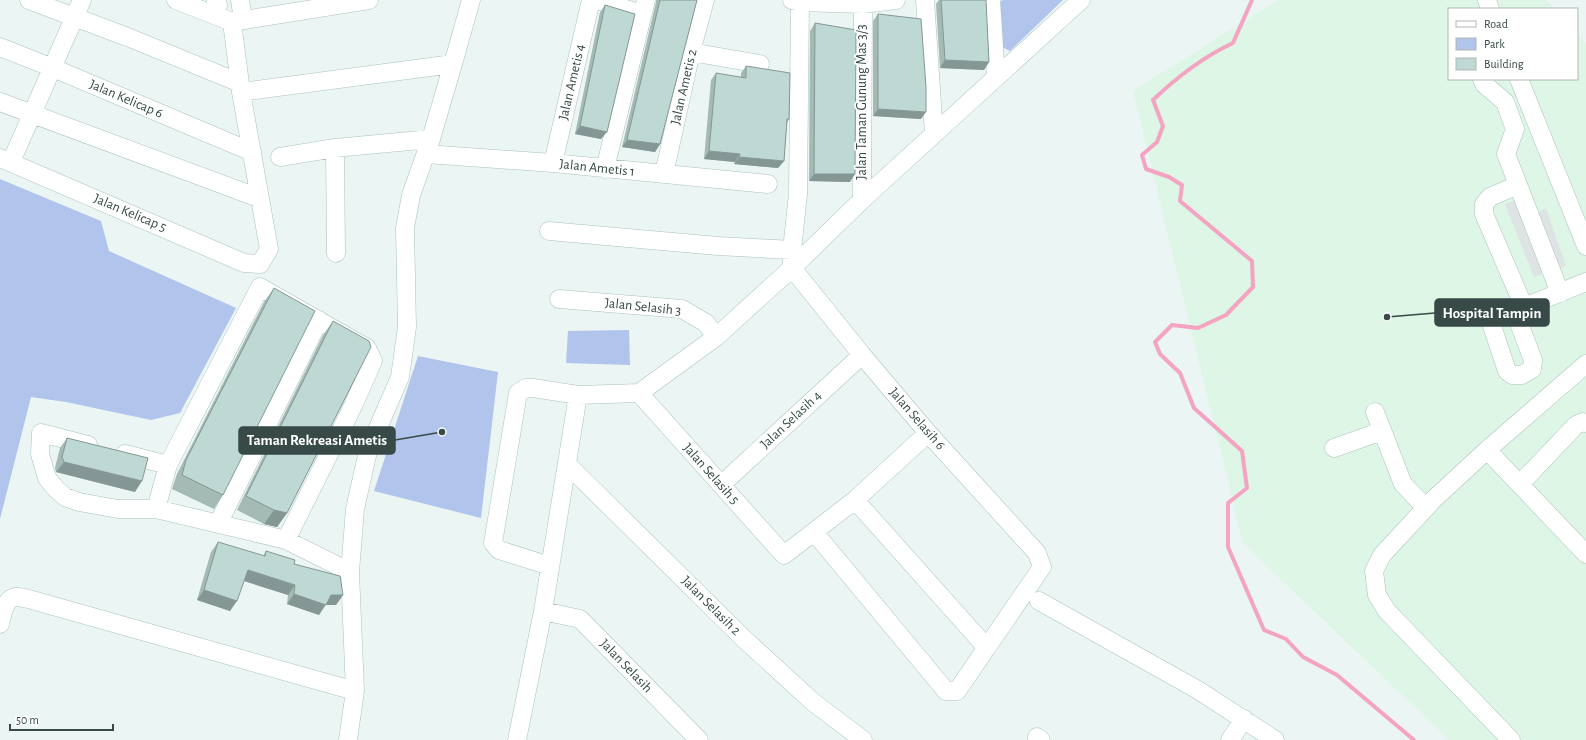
<svg xmlns="http://www.w3.org/2000/svg" width="1586" height="740" viewBox="0 0 1586 740" font-family="'Alegreya Sans',sans-serif">
  <style>
    .medical { fill: #ddf6e6 }
    .green { fill: #b1c4eb }
    .parking { fill: #dee4e3 }
    .lines { fill: none; stroke-linecap: round; stroke-linejoin: round }
    .stream { stroke: #f4a4c2; stroke-width: 4 }
    .minor-casing { stroke: #abc2bf; stroke-width: 19 }
    .minor { stroke: #fff; stroke-width: 18 }
    .wall { fill: #a3bab5 }
    .shaded-wall { fill: #859794 }
    .building { fill: #bed8d3; stroke: #859794 }
    .labels { text-anchor: middle; dominant-baseline: central; stroke-width: 3.5; stroke-linejoin: round; paint-order: stroke }
    .street-label { font-size: 14px; fill: #374a47; stroke: #fff }
    .leader { fill: none; stroke: #374a47; stroke-width: 1.5 }
    .callout-dot { fill: #374a47; stroke: #fff; stroke-width: 1.5 }
    .callout { fill: #374a47; stroke: #374a47; stroke-width: 1.5 }
    .callout-label { font-size: 15px; text-anchor: middle; font-weight: bold; fill: #fff }
  </style>
  <rect width="100%" height="100%" fill="#eaf5f4"/>
  <path class="medical" d="M1278 0H1546L1554 9H1449V79H1577V34L1586 44V740H1449L1243 543 1133 91Z"/>
  <path class="green" d="M1003 0H1063L1010 51 1000 46 998 3Z
    M0 179 101 221 109 251 236 308 180 413 151 420 66 402 31 397 0 519Z
    M629 330 630 365 566 363 568 331Z
    M418 356 498 372 481 518 374 491Z"/>
  <path class="parking" d="M1528 195 1536 214 1546 208 1566 266 1534 277 1505 204Z"/>
  <g class="lines">
    <path class="stream" d="M1252 0 1233 43C1203 57 1177 77 1153 100L1163 126 1157 142 1142 155 1146 169 1169 177 1182 185 1180 201 1252 261 1253 287 1226 315 1198 328 1172 325 1155 342 1160 354 1180 373 1194 408 1242 451 1247 488 1228 503V547L1264 630 1286 639 1303 657 1337 675 1414 740"/>
    <defs>
      <path id="minor" d="M29 0 130 38 240 83
        M176 0 232 22 369 0
        M240 0 243 20
        M596 0 642 14
        M792 0 800 2 863 4 896 0
        M800 0 798 194 792 250V268L862 355 928 433 1037 553 1042 567 957 691H946L814 532
        M925 0 934 134
        M991 0 996 77
        M1487 0 1490 9
        M214 15 218 5 216 0
        M0 47 53 68 252 152
        M691 52 760 64
        M1482 79 1484 84 1505 102 1515 129 1506 154 1560 293
        M1519 79 1586 246
        M241 92 453 64
        M0 102 259 198
        M335 148 336 253
        M426 154 553 163 768 184
        M280 157 335 148 431 139
        M0 158 244 263 260 264 269 249 241 92 232 22
        M11 162 82 0
        M553 163 591 0
        M605 169 646 0
        M664 174 691 52 705 0
        M1518 185 1490 197 1484 204V214L1524 307
        M862 200 863 4
        M549 231 718 246 792 250
        M559 299 682 309 706 323 716 337
        M1514 310 1533 360 1532 369 1522 375H1512L1507 371 1492 326 1493 320 1586 282
        M639 393 784 555 855 500 928 433
        M1375 412 1403 484 1425 507
        M88 445 41 433 40 454 47 478 56 489 65 497 79 502 118 509H156L286 540 350 572
        M1334 448 1382 431
        M1487 450 1586 554
        M125 454 168 465
        M567 464 743 638 813 702 863 740
        M1520 484 1576 425 1583 422 1586 423
        M721 485 862 355
        M855 500 987 648
        M156 509 168 465 260 287 367 348 373 361 353 406 286 540
        M218 524 319 320
        M550 566 499 550 493 543 518 393 526 388H533L578 395 639 393 716 337 792 268 864 198 1081 0
        M1039 601 1198 690 1275 740
        M543 611 580 619 699 740
        M0 624C2 615 5 599 15 597 18 596 22 598 25 598L355 691
        M1037 737 1041 740
        M348 740 355 691 350 572 355 509 368 451 400 377 407 327 405 228 411 195 431 139 453 64 471 0
        M517 740 543 611 578 395
        M1230 740 1244 719
        M1511 740 1387 611 1377 595 1374 571 1382 555 1434 499 1487 450 1586 364"/>
    </defs>
    <use href="#minor" class="minor-casing"/>
    <use href="#minor" class="minor"/>
  </g>
  <path class="wall" d="M656 0H697L660 144 655 152 622 147 656 2Z
    M939 0H986L989 62 984 70 940 68 936 4Z
    M605 5 601 139 575 134 600 12Z
    M878 14 921 119 873 116V21Z
    M815 23 850 182 809 181 810 31Z
    M746 66 789 119 787 123 784 161 778 168 734 164 735 162 704 159 711 80 716 73 741 78V73Z
    M274 288 223 495 214 509 172 489 177 474 264 302Z
    M333 321 287 513 277 527 264 524 237 510 323 335Z
    M67 438 135 492 56 472 55 468 60 448Z
    M218 542 263 556 266 551 294 564 343 595 336 605H326L319 615 287 604 288 595 244 581 230 611 197 600 211 552Z"/>
  <path class="shaded-wall" d="M945 60 989 62 984 70 940 68Z
    M878 109 926 112 921 119 873 116Z
    M580 126 607 132 601 139 575 134Z
    M627 140 660 144 655 152 622 147Z
    M709 151 740 154 735 162 704 159Z
    M739 157 784 161 778 168 734 164Z
    M814 174H855L850 182 809 181Z
    M64 462 142 481 135 492 56 472Z
    M274 510 287 513 277 527 264 524Z
    M248 570 295 585 288 595 241 580Z
    M204 590 237 601 230 611 197 600Z
    M294 594 331 595H343L336 605H325L319 615 287 604Z"/>
  <path class="building" d="M660 0H697L660 144 627 140Z
    M941 0H986L989 62 945 60Z
    M605 5 635 14 607 132 580 126Z
    M878 14 921 19 926 87V112L878 109Z
    M815 23 856 30 855 174H814Z
    M746 66 790 73 789 119H787L784 161 739 157 740 154 709 151 716 73 746 78Z
    M274 288 315 311 223 495 182 475 186 460Z
    M333 321 369 341 371 347 287 513 274 510 246 496Z
    M67 438 148 458 142 481 64 462 62 457Z
    M218 542 265 556 266 551 295 560 294 564 340 576 343 595H331L326 605 294 594 295 585 248 570 237 601 204 590Z"/>
  <g class="labels">
    <g class="street-label">
      <text transform="translate(572 82) rotate(-77)">Jalan Ametis 4</text>
      <text transform="translate(684 87) rotate(-77)">Jalan Ametis 2</text>
      <text transform="translate(126 99) rotate(23)">Jalan Kelicap 6</text>
      <text transform="translate(862 102) rotate(-90)">Jalan Taman Gunung Mas 3/3</text>
      <text transform="translate(597 168) rotate(6)">Jalan Ametis 1</text>
      <text transform="translate(130 213) rotate(23)">Jalan Kelicap 5</text>
      <text transform="translate(643 307) rotate(6)">Jalan Selasih 3</text>
      <text transform="translate(917 419) rotate(49)">Jalan Selasih 6</text>
      <text transform="translate(791 420) rotate(-43)">Jalan Selasih 4</text>
      <text transform="translate(711 474) rotate(48)">Jalan Selasih 5</text>
      <text transform="translate(711 606) rotate(45)">Jalan Selasih 2</text>
      <text transform="translate(626 666) rotate(46)">Jalan Selasih</text>
    </g>
  </g>
  <path class="leader" d="M1387 317L1435 313M442 432L395 440"/>
  <g class="callout-dot">
    <circle cx="1387" cy="317" r="4"/>
    <circle cx="442" cy="432" r="4"/>
  </g>
  <g class="callout">
    <rect x="1435" y="299" width="114" height="27" rx="4"/>
    <rect x="239" y="427" width="156" height="27" rx="4"/>
  </g>
  <g class="callout-label">
    <text x="1492" y="318">Hospital Tampin</text>
    <text x="317" y="445">Taman Rekreasi Ametis</text>
  </g>
  <rect x="1448" y="8" width="130" height="72" fill="#ffffff" stroke="#afb7b5"/>
  <rect x="1456" y="21" width="20" height="6" fill="#ffffff" stroke="#afb7b5"/>
  <text x="1484" y="28" font-size="12" fill="#374a47">Road</text>
  <rect x="1456" y="38" width="20" height="12" fill="#b1c4eb" stroke="#afb7b5"/>
  <text x="1484" y="48" font-size="12" fill="#374a47">Park</text>
  <rect x="1456" y="58" width="20" height="12" fill="#bed8d3" stroke="#afb7b5"/>
  <text x="1484" y="68" font-size="12" fill="#374a47">Building</text>
  <path d="M10 724v6h103v-6" fill="none" stroke="#374a47" stroke-width="2"/>
  <text x="16" y="724" font-size="12" fill="#374a47" stroke="#ffffff" stroke-width="3" paint-order="stroke">50 m</text>
</svg>
